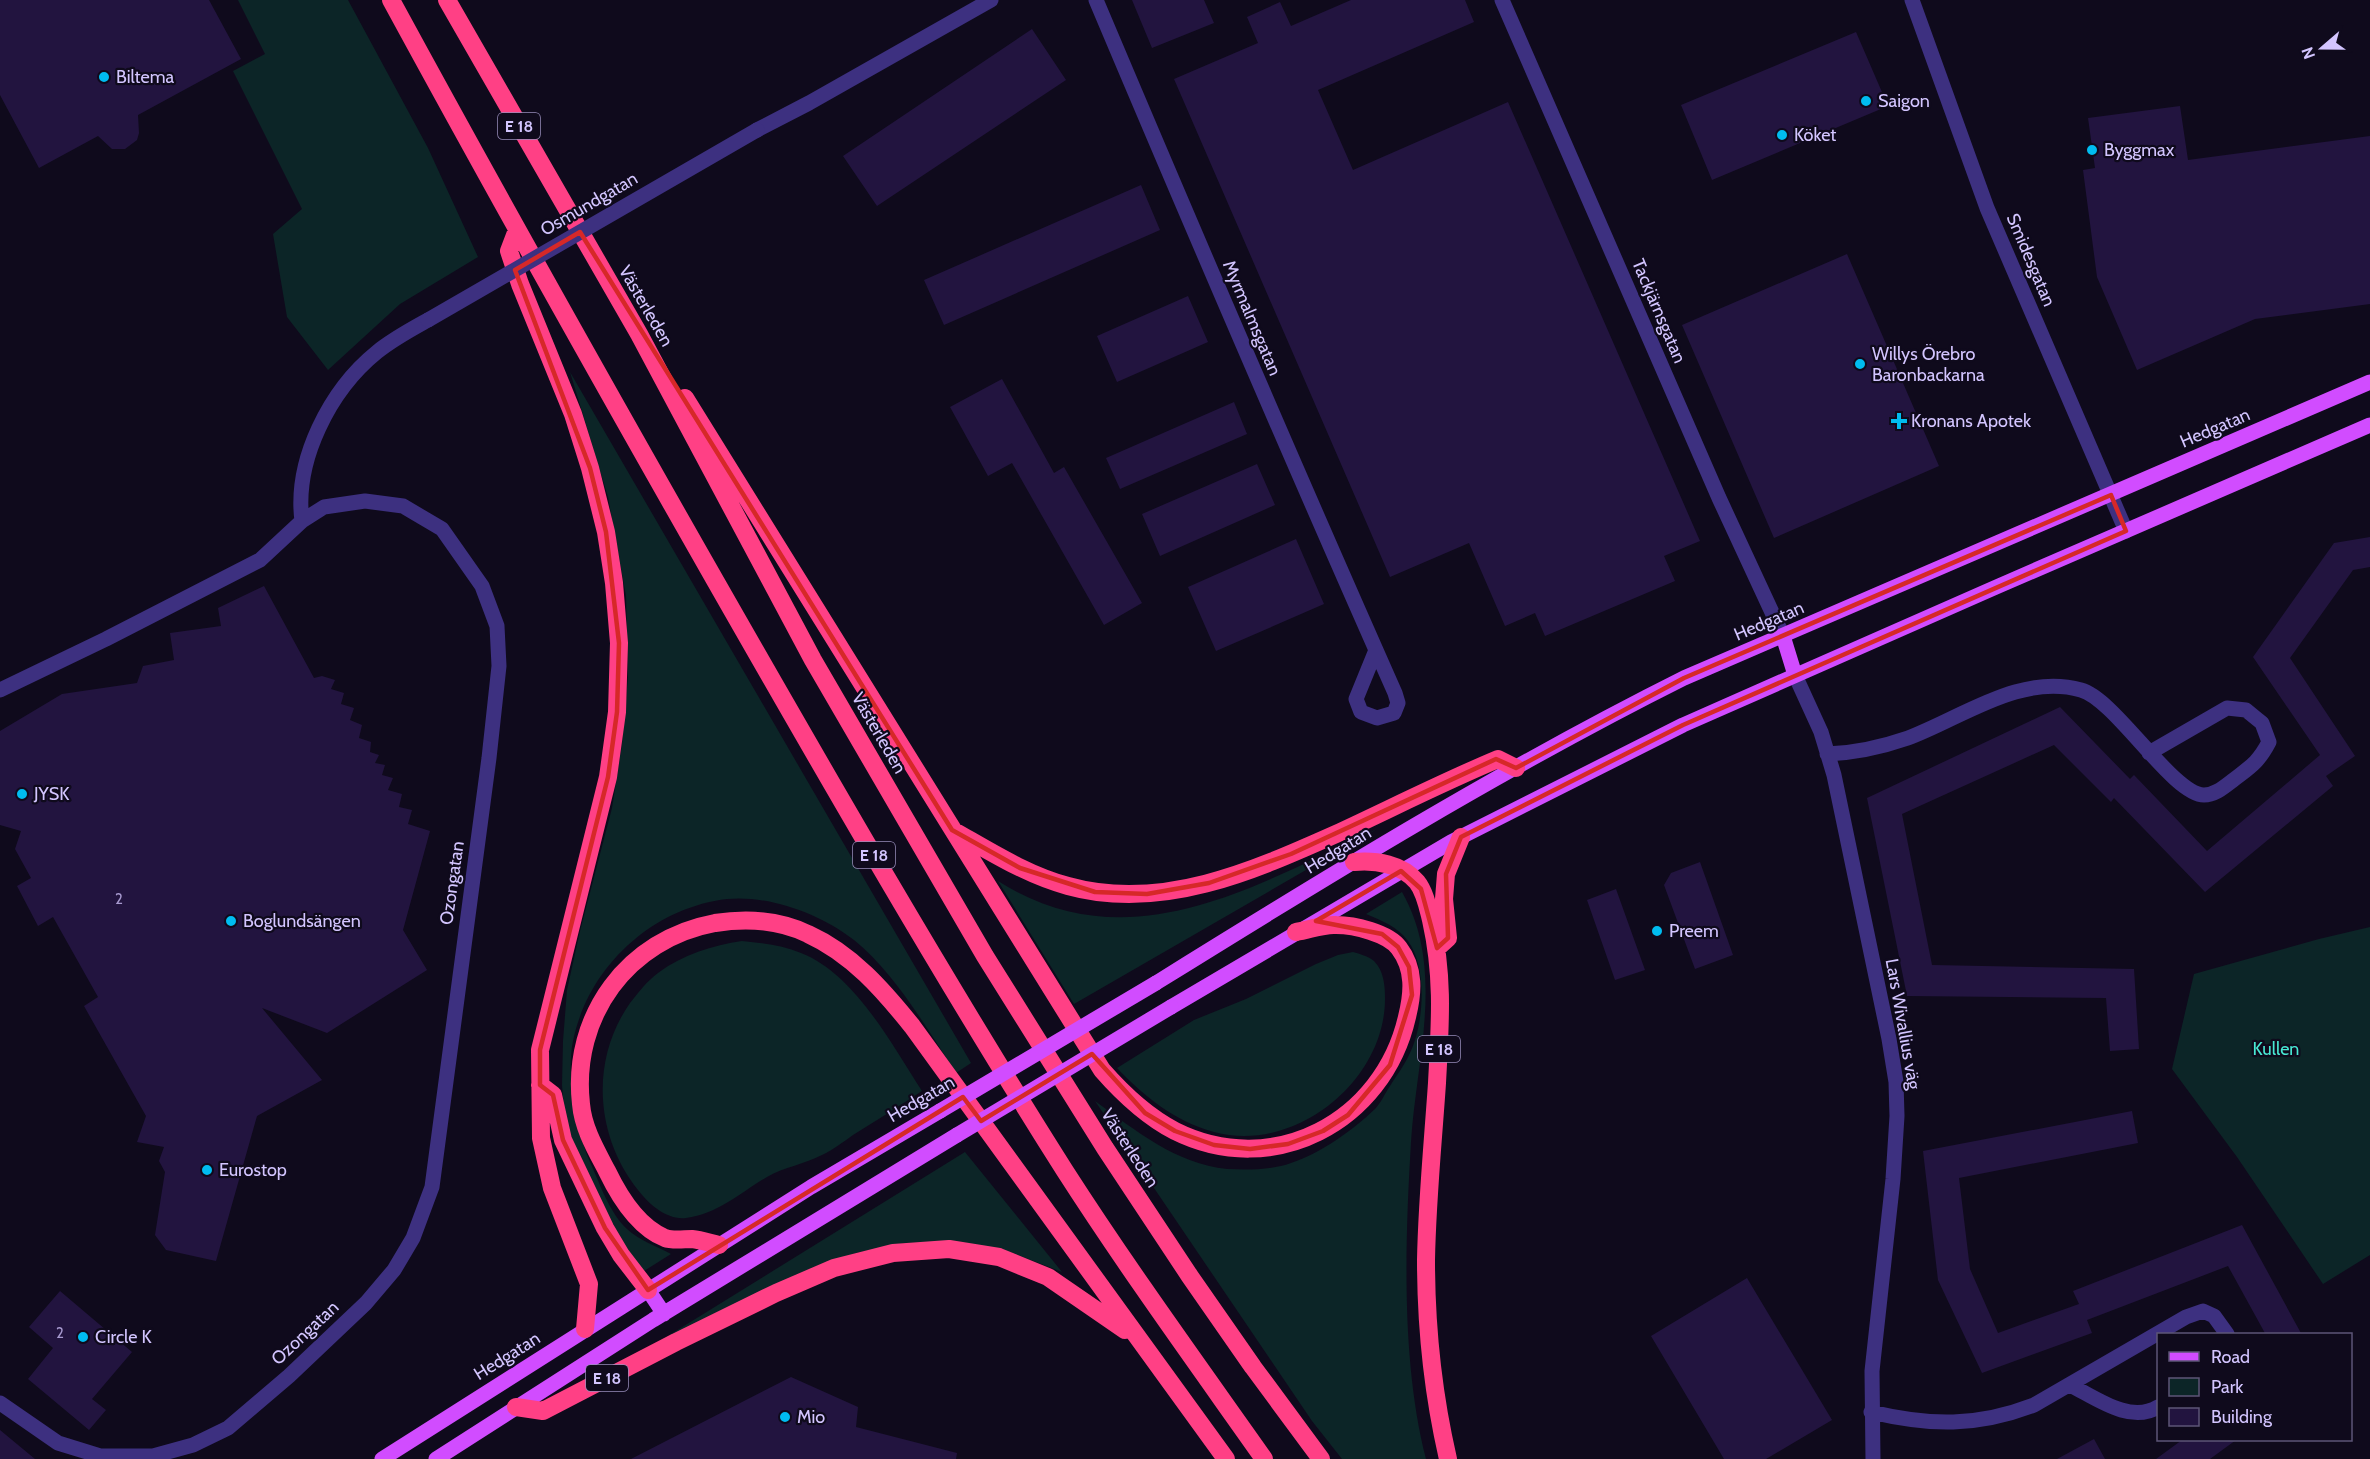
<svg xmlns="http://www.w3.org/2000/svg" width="2370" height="1459" viewBox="0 0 2370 1459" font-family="Cabin,sans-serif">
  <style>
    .green { fill: #0c2527 }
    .building { fill: #22143f }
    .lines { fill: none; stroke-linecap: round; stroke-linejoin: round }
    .minor { stroke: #3d3080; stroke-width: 15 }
    .major { stroke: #d14cff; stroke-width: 15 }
    .highway { stroke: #ff4085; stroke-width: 18 }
    .minor-bridge { stroke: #3d3080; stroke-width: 15 }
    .major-bridge { stroke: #d14cff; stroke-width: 15 }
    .marked { fill: none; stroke: #d62828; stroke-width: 4.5; stroke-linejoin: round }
    .poi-dot { fill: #00bcf0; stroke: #0f0a1c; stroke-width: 2 }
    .labels { text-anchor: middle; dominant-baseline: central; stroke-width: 4.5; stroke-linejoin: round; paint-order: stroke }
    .number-label { font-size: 15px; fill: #a799cf }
    .shield { fill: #0f0a1c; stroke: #988dbb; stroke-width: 1.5 }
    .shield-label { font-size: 16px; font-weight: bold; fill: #d3c5ff }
    .poi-label { font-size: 18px; fill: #d3c5ff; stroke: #0f0a1c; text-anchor: start }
    .street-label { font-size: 18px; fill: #d3c5ff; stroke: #0f0a1c }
    .park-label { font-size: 18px; fill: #48e8d3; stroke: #0f0a1c }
  </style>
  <rect width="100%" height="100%" fill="#0f0a1c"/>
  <path class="green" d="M238 0H348L428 148 478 257 400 304 328 370 287 317 273 234 302 209 233 71 265 54Z
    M570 372 971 1063 956 1073C928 1030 894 972 854 940 820 914 770 895 727 899 651 908 588 968 573 1041 566 1076 576 1129 590 1162 600 1184 609 1212 627 1229 639 1240 656 1246 671 1254L644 1271 624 1247 573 1146 564 1108 562 1085 563 1041 567 990 580 931 612 808 622 744 628 677 626 596 608 497Z
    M1377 829 1074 1004 998 881C1129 964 1255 886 1377 829Z
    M1402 892C1446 969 1416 1060 1411 1142 1405 1243 1401 1361 1426 1459H1342L1312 1421 1095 1101C1135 1130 1176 1164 1227 1169 1247 1170 1272 1170 1291 1163 1321 1153 1352 1131 1375 1109 1381 1103 1385 1093 1390 1086 1396 1076 1404 1066 1409 1055 1424 1026 1428 968 1408 941 1397 926 1382 921 1366 914Z
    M2370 927V1255L2323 1284 2237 1157 2172 1069 2194 974 2319 939Z
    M742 941C762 943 782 945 801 953 855 974 892 1045 922 1091 899 1106 876 1121 853 1135 843 1142 833 1150 822 1155 805 1164 784 1167 767 1177 741 1192 718 1214 686 1218 666 1220 649 1204 638 1190 595 1136 590 1060 630 1003 638 993 647 981 658 973 682 955 713 945 742 941Z
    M1353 952C1360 954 1368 956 1374 961 1384 971 1385 986 1385 999 1385 1081 1295 1154 1214 1132 1174 1121 1145 1097 1117 1068L1194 1020 1246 999 1316 964 1338 955Z
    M965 1152 1062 1272 1013 1253 962 1242 904 1243 856 1253 822 1265 650 1347Z"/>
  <path class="building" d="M0 0H209L241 59 138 115 139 133 137 140 125 149H112L98 136 39 168 0 95Z
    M1132 0H1204L1214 23 1152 48Z
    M1351 0H1465L1474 22 1318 90 1353 170 1508 102 1700 541 1664 556 1675 581 1545 636 1535 613 1505 626 1469 543 1390 577 1174 79 1258 43 1247 17 1280 2 1291 26Z
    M1032 29 1066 80 877 206 843 156Z
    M1856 32 1888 106 1712 180 1681 105Z
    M2180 106 2188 160 2370 136V304L2255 319 2137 370 2097 277 2083 170 2095 168 2088 118Z
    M1141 185 1160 230 944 325 924 280Z
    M1847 254 1939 466 1774 538 1682 325Z
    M1188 296 1208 342 1117 382 1097 336Z
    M1002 379 1054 473 1064 467 1142 603 1104 625 1012 463 988 476 950 407Z
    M1234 402 1247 434 1120 489 1106 458Z
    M1257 464 1275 505 1160 556 1142 514Z
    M2370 537V567L2353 570 2290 658 2355 756 2326 776 2333 786 2205 892 2114 798 2111 802 2054 745 1902 814 1932 965 2134 969 2139 1049 2110 1051 2106 998 1907 996 1867 798 2060 707 2130 779 2134 775 2207 851 2320 755 2253 657 2334 543Z
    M1296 539 1324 604 1216 651 1188 587Z
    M264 586 314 678 322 676 335 680 331 689 344 693 341 704 354 708 350 720 362 725 359 738 371 742 370 752 379 755 375 763 385 765 382 775 393 778 388 790 402 794 399 807 412 810 408 824 430 831 403 930 427 970 327 1033 262 1008 322 1080 257 1116 216 1261 166 1250 155 1235 165 1172 159 1161 164 1147 137 1142 146 1116 84 1006 98 997 53 917 38 926 17 886 31 878 15 849 21 831 0 825V731L62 694 137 683 143 666 174 660 170 633 221 626 218 608Z
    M1700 862 1733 955 1695 969 1664 885 1671 873Z
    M1616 889 1645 970 1615 980 1587 900Z
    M2132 1111 2138 1143 1959 1178 1970 1269 1998 1333 2079 1304 2073 1291 2242 1225 2302 1335H2266L2228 1266 2087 1320 2092 1333 1982 1373 1938 1280 1923 1151Z
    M1747 1278 1832 1420 1766 1459H1724L1651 1336Z
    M60 1291 132 1352 92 1399 106 1410 89 1430 28 1379 53 1348 29 1327Z
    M791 1377 858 1407 856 1427 957 1453 956 1459H631Z
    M0 1430 35 1459H0Z
    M2094 1439 2105 1459H2057Z
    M2182 1440H2236L2210 1459H2156Z"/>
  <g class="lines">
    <path class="minor" d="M1096 0C1194 232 1293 463 1395 693L1398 703 1394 713 1377 718 1361 712 1356 699 1376 650
      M1502 0 1719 498 1783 636
      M1912 0 1987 208 2126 531
      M757 130 809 103 991 0
      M302 521C294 460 330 390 377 352 393 339 410 330 428 320
      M1795 675 1821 732 1834 775 1889 1039 1896 1082 1897 1116 1893 1179 1872 1371 1873 1459
      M0 690 106 639 260 560 302 521 324 507 365 501 403 506 442 529 482 586 497 626 499 666 489 758 432 1187 413 1238 394 1270 366 1303 289 1376 228 1428 193 1445 153 1456H100L58 1443 0 1403
      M1827 754C1855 753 1882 747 1908 738 1962 718 2020 673 2081 690 2115 699 2173 795 2204 795 2215 795 2224 787 2232 781 2250 767 2258 763 2269 742L2262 723 2257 719 2246 710 2227 708 2149 753
      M2070 1385C2096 1398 2130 1424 2158 1407
      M1871 1412C1930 1426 1977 1427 2034 1405L2186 1317 2203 1311 2214 1316 2227 1334"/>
    <path class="major" d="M1783 636 1795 675
      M1156 983C1328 876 1502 769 1684 678L2370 382
      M1171 1007 1451 842 1683 725 1994 588 2370 425
      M648 1290 664 1314
      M382 1459 811 1187 940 1111
      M436 1459 653 1320 957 1135"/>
    <path class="highway" d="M391 0C497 195 606 389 716 582 829 780 943 978 1065 1171 1128 1269 1197 1364 1264 1459
      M447 0 639 334 813 660 985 956 1105 1148 1189 1275 1253 1367 1321 1459
      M517 230 509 251 520 284 573 414 590 468 606 532 614 583 619 643 617 712 608 777 540 1050 541 1138 552 1188 589 1284 585 1329
      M685 398 1102 1070C1123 1094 1146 1116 1175 1131 1273 1180 1383 1122 1407 1017 1413 993 1415 969 1399 948 1388 933 1354 925 1336 925 1324 924 1309 930 1296 932
      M954 831C991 852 1027 875 1068 886 1161 912 1253 871 1336 834 1390 809 1443 782 1498 759L1516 768
      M1354 862C1376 860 1402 864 1417 882 1425 892 1428 908 1431 920 1444 978 1440 1025 1437 1083 1433 1142 1427 1201 1426 1260 1426 1327 1433 1394 1448 1459
      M1437 948 1448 938 1444 899 1446 874 1461 837
      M540 1085 553 1095 563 1140 605 1228 621 1255 648 1290
      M719 1245C710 1243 701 1240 692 1239 684 1239 673 1241 665 1238 638 1227 619 1196 607 1171 596 1150 583 1128 581 1104 571 1016 628 939 715 923 747 918 779 920 808 934 852 954 883 990 912 1026L1226 1459
      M516 1407 543 1411 676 1342 776 1293 834 1268 893 1253 949 1249 999 1257 1048 1277 1125 1330"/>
    <path class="minor-bridge" d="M428 320 757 130"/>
    <path class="major-bridge" d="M940 1111 1156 983
      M957 1135 1171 1007"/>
  </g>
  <path class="marked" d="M580 232 952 830 1020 868 1095 892 1147 894 1209 883 1291 854 1496 759 1516 768 1684 678 2111 495 2126 531 1683 725 1461 837 1446 874 1448 938 1437 948 1421 889 1401 871 1316 921 1382 934 1398 947 1409 967 1412 995 1390 1065 1348 1115 1323 1131 1288 1144 1250 1149 1214 1145 1175 1131 1145 1113 1092 1054 981 1121 963 1097 648 1290 605 1228 563 1140 553 1095 540 1085V1050L608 777 617 712 619 643 606 532 590 468 515 270Z"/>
  <g class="poi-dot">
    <circle cx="104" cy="77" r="6"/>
    <circle cx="1866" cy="101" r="6"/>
    <circle cx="1782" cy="135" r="6"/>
    <circle cx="2092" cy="150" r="6"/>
    <circle cx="1860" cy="364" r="6"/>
    <path d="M1896 412h6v6h6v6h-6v6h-6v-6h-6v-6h6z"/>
    <circle cx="22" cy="794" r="6"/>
    <circle cx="231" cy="921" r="6"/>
    <circle cx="1657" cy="931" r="6"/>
    <circle cx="207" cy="1170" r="6"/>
    <circle cx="83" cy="1337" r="6"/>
    <circle cx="785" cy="1417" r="6"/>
  </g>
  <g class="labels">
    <g class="number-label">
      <text x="119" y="899">2</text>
      <text x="60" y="1333">2</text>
    </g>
    <g class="shield">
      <rect x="498" y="113" width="42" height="26" rx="4.5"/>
      <rect x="853" y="842" width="42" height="26" rx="4.5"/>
      <rect x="1418" y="1036" width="42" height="26" rx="4.5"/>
      <rect x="586" y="1365" width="42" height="26" rx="4.5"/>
    </g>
    <g class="shield-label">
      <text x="519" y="126">E 18</text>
      <text x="874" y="855">E 18</text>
      <text x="1439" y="1049">E 18</text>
      <text x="607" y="1378">E 18</text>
    </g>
    <g class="poi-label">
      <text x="116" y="77">Biltema</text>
      <text x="1878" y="101">Saigon</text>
      <text x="1794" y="135">Köket</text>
      <text x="2104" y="150">Byggmax</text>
      <text x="1872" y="354">Willys Örebro<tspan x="1872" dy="21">Baronbackarna</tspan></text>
      <text x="1911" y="421">Kronans Apotek</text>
      <text x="34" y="794">JYSK</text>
      <text x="243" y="921">Boglundsängen</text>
      <text x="1669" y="931">Preem</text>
      <text x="219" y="1170">Eurostop</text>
      <text x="95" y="1337">Circle K</text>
      <text x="797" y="1417">Mio</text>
    </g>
    <g class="street-label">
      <text transform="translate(589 204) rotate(-30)">Osmundgatan</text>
      <text transform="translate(2031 260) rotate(67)">Smidesgatan</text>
      <text transform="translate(646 306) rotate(60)">Västerleden</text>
      <text transform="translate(1659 311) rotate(67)">Tackjärnsgatan</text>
      <text transform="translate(1252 318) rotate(67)">Myrmalmsgatan</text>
      <text transform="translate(2215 428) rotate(-23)">Hedgatan</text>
      <text transform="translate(1769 621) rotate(-23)">Hedgatan</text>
      <text transform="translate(879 733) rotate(60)">Västerleden</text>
      <text transform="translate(1338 850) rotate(-31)">Hedgatan</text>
      <text transform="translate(452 883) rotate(-82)">Ozongatan</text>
      <text transform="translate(1903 1024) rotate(80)">Lars Wivallius väg</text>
      <text transform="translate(921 1099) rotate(-30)">Hedgatan</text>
      <text transform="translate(1130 1148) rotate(57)">Västerleden</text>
      <text transform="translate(305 1333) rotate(-43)">Ozongatan</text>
      <text transform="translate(507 1356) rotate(-32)">Hedgatan</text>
    </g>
    <g class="park-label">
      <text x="2276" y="1049">Kullen</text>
    </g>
  </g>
  <rect x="2157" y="1333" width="195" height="108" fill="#0f0a1c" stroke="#5d5577" stroke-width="1.5"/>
  <rect x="2169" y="1352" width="30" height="9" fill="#d14cff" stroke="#5d5577" stroke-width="1.5"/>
  <text x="2211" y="1363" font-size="18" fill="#d3c5ff">Road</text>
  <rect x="2169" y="1378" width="30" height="18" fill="#0c2527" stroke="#5d5577" stroke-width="1.5"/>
  <text x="2211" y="1393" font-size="18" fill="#d3c5ff">Park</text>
  <rect x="2169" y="1408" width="30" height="18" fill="#22143f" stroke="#5d5577" stroke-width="1.5"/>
  <text x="2211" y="1423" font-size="18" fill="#d3c5ff">Building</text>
  <g transform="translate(2322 48) rotate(250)" stroke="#0f0a1c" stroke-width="4.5" paint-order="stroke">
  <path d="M0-4.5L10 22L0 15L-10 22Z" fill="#d3c5ff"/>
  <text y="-9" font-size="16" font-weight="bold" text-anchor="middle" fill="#d3c5ff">N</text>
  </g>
</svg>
